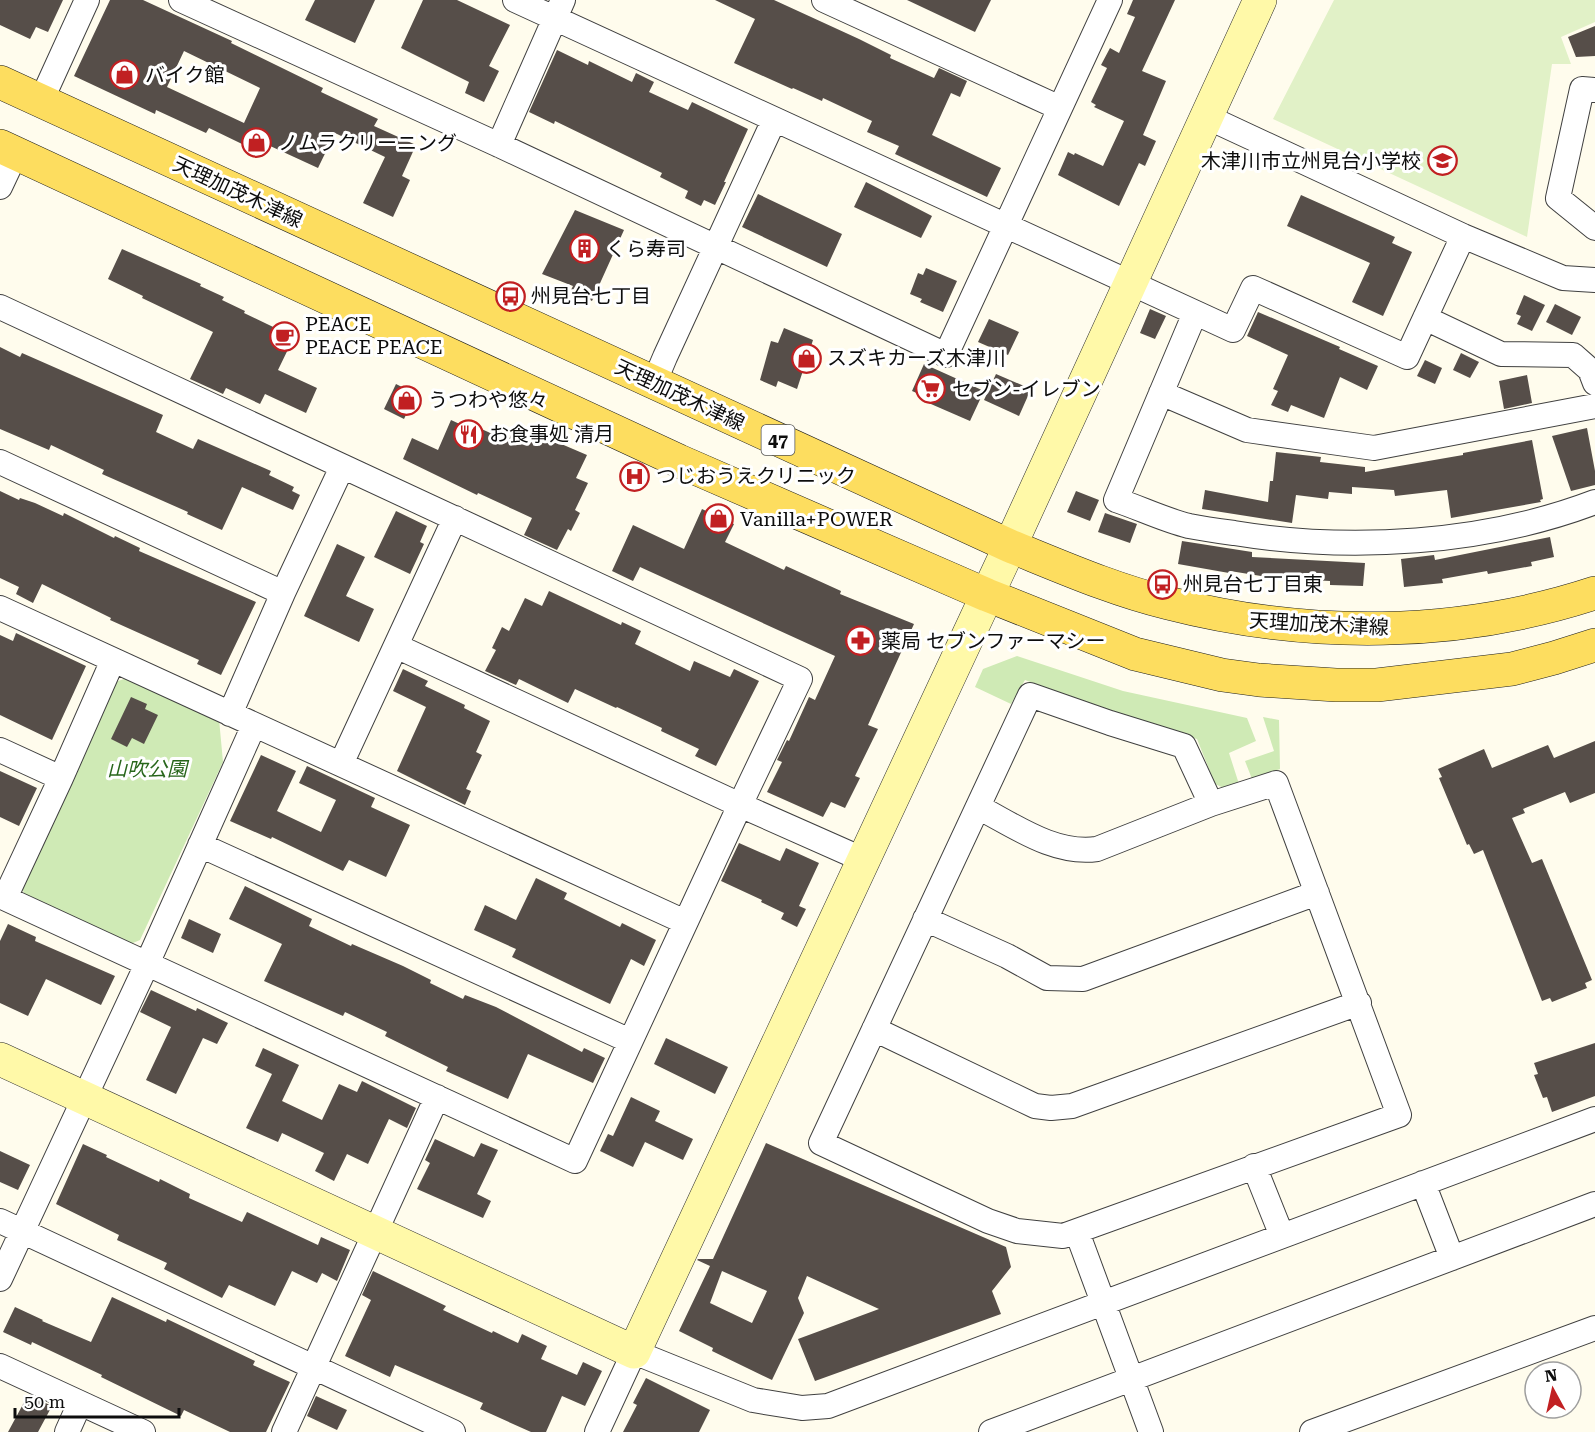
<svg xmlns="http://www.w3.org/2000/svg" width="1595" height="1432" viewBox="0 0 1595 1432" font-family="'Roboto Serif','Noto Sans JP',serif">
  <style>
    .green { fill: #cfeab5 }
    .pitch { fill: #e1f1c7 }
    .building { fill: #564e49; fill-rule: evenodd }
    .lines { fill: none; stroke-linecap: round; stroke-linejoin: round }
    .street-casing { stroke: #404040; stroke-width: 26 }
    .secondary-casing { stroke: #2f2f2f; stroke-width: 34 }
    .primary-casing { stroke: #1e1e1e; stroke-width: 34 }
    .street { stroke: #fff; stroke-width: 24 }
    .secondary { stroke: #fff9a8; stroke-width: 33 }
    .primary { stroke: #fddd5f; stroke-width: 33 }
    .labels { text-anchor: middle; dominant-baseline: central; stroke-width: 6; stroke-linejoin: round; paint-order: stroke }
    .shield { fill: #fff; stroke: #565656; stroke-width: 1.5 }
    .shield-label { font-size: 18px; font-weight: bold; fill: #0d0d0d }
    .poi-label { font-size: 20px; fill: #0d0d0d; stroke: #fff; text-anchor: start }
    .street-label { font-size: 20px; fill: #0d0d0d; stroke: #fff }
    .park-label { font-size: 20px; font-style: italic; fill: #28661b; stroke: #fff }
  </style>
  <rect width="100%" height="100%" fill="#fffced"/>
  <path class="green" d="M1017 656 1123 691 1247 718 1256 741 1229 753 1239 784 1226 789 1215 784 1197 739 1134 721 1025 680 1011 704 975 687 983 669Z
    M127 678 219 719 223 762 140 940 128 945 25 896 21 885 115 682Z
    M1263 717 1279 720 1280 769 1252 779 1245 761 1274 751Z"/>
  <path class="pitch" d="M1334 0H1595V22L1561 37 1571 64H1552L1527 237 1273 119Z"/>
  <path class="building" d="M0 0H63L48 32 36 27 30 39 0 25Z
    M110 0H143L232 41 231 43 323 88 321 92 378 119 374 126 416 145 402 176 410 180 393 217 363 203 385 157 335 133 318 168 268 145 263 154 209 128 206 133 156 110 155 114 74 76ZM184 51 260 88 244 123 167 87Z
    M315 0H375L355 43 305 20Z
    M423 0H457L510 25 489 66 499 71 484 102 465 93 469 82 401 48Z
    M715 0H774L859 39 891 55 890 58 934 78 939 68 967 81 960 97 951 93 932 135 1001 168 987 197 895 154 899 146 867 132 872 121 823 98 822 101 793 88 792 89 734 63 755 19Z
    M907 0H991L975 32Z
    M1133 0H1175L1142 71 1166 81 1143 135 1156 141 1145 166 1139 163 1119 206 1058 175 1068 152 1074 155 1075 153 1103 166 1124 121 1094 107 1096 105 1091 102 1107 68 1101 65 1110 48 1119 53 1135 17 1127 14Z
    M1595 26V56L1576 57 1568 37Z
    M557 50 588 65 589 61 632 82 636 73 654 82 649 92 688 110 692 102 748 129 724 182H726L715 205 704 200 701 206 685 198 688 191 660 177 662 173 555 121 554 124 529 112Z
    M866 182 932 216 921 238 854 207Z
    M758 194 842 234 827 267 742 227Z
    M1301 195 1395 237 1392 243 1412 252 1383 316 1352 302 1370 263 1287 226Z
    M575 210 624 230 592 301 571 290 573 286 542 274Z
    M122 249 201 284 200 286 224 297 222 300 245 311 244 313 294 337 278 370 317 388 306 413 265 394 260 404 226 388 223 394 190 379 213 332 142 298 143 296 108 279Z
    M926 268 957 281 943 312 920 302 922 299 910 294 918 273 923 275Z
    M1524 295 1545 305 1532 331 1517 324 1521 316 1516 314Z
    M1555 304 1581 317 1572 335 1546 322Z
    M1150 309 1166 316 1155 339 1140 333Z
    M1258 312 1340 347 1339 349 1378 366 1367 390 1340 377 1324 418 1291 405 1288 412 1271 405 1278 391 1273 389 1288 355 1247 336Z
    M989 319 1019 332 1008 355 978 342Z
    M784 328 813 340 797 389 778 381 776 387 760 380 771 341 778 343Z
    M0 347 20 357 22 353 163 415 156 432 193 449 198 439 271 471 269 475 294 487 292 491 300 495 293 510 242 487 222 530 187 514 188 512 102 474 104 470 51 445 49 450 0 429Z
    M1461 353 1479 362 1470 378 1453 370Z
    M1425 360 1442 368 1435 384 1417 376Z
    M924 364 984 391 970 421 924 401 926 397 912 391Z
    M996 374 1031 389 1019 416 984 400Z
    M1527 375 1532 403 1504 409 1499 381Z
    M396 384 416 394 404 419 384 409Z
    M451 420 464 426 466 422 508 441 513 431 541 445 545 437 587 455 576 478 588 483 575 510 580 513 571 531 568 529 557 550 524 535 532 518 478 493 477 495 403 459 412 438 438 450Z
    M1587 428 1595 471V485L1571 491 1552 436Z
    M1532 440 1543 499 1540 500 1541 502 1451 518 1447 490 1395 496 1394 490 1352 487V494L1329 492 1328 499 1296 495 1292 523 1202 509 1205 490 1268 502 1270 481H1273L1276 452 1321 457 1320 462 1365 467V472L1463 455V453Z
    M0 491 19 500 20 498 35 503 63 516 64 513 114 538 115 536 140 548 139 551 256 602 221 675 197 664 199 660 110 620 111 618 42 584 33 603 16 594 19 587 0 578Z
    M1076 491 1099 500 1090 521 1067 512Z
    M702 509 734 524 725 542 784 570 786 566 841 591 840 594 914 624 868 725 878 729 855 776 860 778 845 808 831 802 823 817 767 792 782 762 777 760 787 740 789 741 809 697 815 700 835 656 640 567 633 581 612 571 633 525 684 549Z
    M396 511 427 526 420 542 424 544 410 574 374 557Z
    M1105 513 1137 524 1130 543 1098 532Z
    M1550 537 1554 557 1531 562 1532 566 1488 574 1487 571 1442 579 1443 583 1404 587 1401 559 1434 555 1435 560Z
    M1182 541 1252 552V557L1365 563 1363 586 1330 585V581L1274 578 1230 571 1229 573 1178 564Z
    M337 544 365 557 346 596 374 609 359 642 304 616Z
    M549 591 621 625 622 622 641 631 635 644 690 671 694 661 730 677 734 669 759 681 716 766 695 756 699 749 661 731 662 728 617 707 616 708 575 689 568 703 519 679 516 685 485 671 496 650 492 648 502 627 509 631 525 598 542 606Z
    M16 633 86 666 52 740 0 715V635L13 641Z
    M403 669 428 681 425 686 465 705 464 708 490 721 476 752 482 755 466 789 471 791 465 805 397 771 426 707 393 691Z
    M131 697 147 704 145 709 158 715 144 744 132 738 127 747 111 739Z
    M1595 741V793L1570 803 1565 792 1523 809 1525 813 1512 818 1532 863 1542 859 1592 980 1585 983 1587 988 1552 1002 1550 998 1542 1001 1483 850 1474 854 1469 844 1467 845 1439 778 1442 777 1438 769 1484 749 1492 768 1548 745 1554 758Z
    M261 755 296 771 277 811 321 832 336 800 299 783 307 766 375 798 371 807 410 825 386 877 349 860 343 871 272 837 271 839 230 821Z
    M0 771 37 788 19 826 0 817Z
    M739 843 780 861 786 848 819 863 799 906 806 909 797 927 781 919 784 913 761 902 762 900 721 881Z
    M536 878 567 893 564 899 620 927 622 923 656 940 644 966 631 959 610 1004 512 957 516 949 474 930 485 905 516 920Z
    M245 886 312 919 309 926 351 946 352 944 403 966 431 980 430 983 463 999 465 995 496 1007 582 1052 584 1048 605 1058 593 1083 528 1054 508 1099 446 1071 448 1067 385 1036 387 1032 345 1012 343 1016 264 981 282 944 229 919Z
    M189 919 221 934 213 953 181 938Z
    M8 924 36 937 35 941 115 976 101 1005 46 979 28 1016 0 1003V941Z
    M151 990 196 1011 197 1008 228 1023 217 1044 203 1038 176 1094 146 1080 171 1027 140 1012Z
    M666 1038 728 1067 715 1094 654 1064Z
    M1595 1043V1096L1552 1112 1547 1097 1543 1098 1534 1075 1538 1074 1534 1063Z
    M263 1048 299 1065 282 1101 322 1120 339 1084 357 1092 362 1081 416 1108 407 1128 389 1119 368 1164 347 1154 334 1181 315 1171 324 1153 282 1133 278 1142 246 1128 272 1074 255 1066Z
    M631 1097 660 1111 655 1121 693 1139 683 1160 645 1142 633 1167 600 1151 608 1134 613 1136Z
    M435 1139 474 1157 481 1143 498 1150 477 1194 491 1201 483 1218 417 1189 430 1163 425 1160Z
    M766 1143 1006 1247 1011 1267 992 1291 1001 1314 815 1381 798 1339 879 1309 807 1276 798 1298 804 1313 772 1380 712 1351 713 1348 679 1331 710 1266 697 1260 698 1259H713ZM722 1271 767 1291 752 1323 710 1303Z
    M83 1144 107 1155 106 1157 159 1182 160 1179 190 1194 189 1198 242 1222 247 1212 318 1245 321 1237 350 1250 337 1281 322 1273 317 1283 292 1271 275 1306 229 1285 222 1298 164 1269 167 1263 117 1240 119 1235 56 1204Z
    M0 1151 30 1165 18 1190 0 1182Z
    M373 1271 446 1306 443 1310 492 1333 493 1331 518 1343 522 1334 547 1346 541 1359 577 1375 583 1362 602 1371 585 1406 562 1396 546 1432H531L480 1409 483 1403 395 1365 390 1377 345 1356 371 1300 362 1295Z
    M112 1297 166 1322 167 1319 255 1361 253 1365 290 1382 266 1432H230L184 1410 181 1416 101 1377 102 1375 32 1342 31 1345 3 1332 15 1307 43 1320 42 1321 91 1342Z
    M646 1378 710 1410 699 1432H623L637 1405 633 1403Z
    M28 1395 52 1406 38 1432H8Z
    M316 1396 347 1410 337 1430 307 1416Z"/>
  <g class="lines">
    <defs>
      <path id="street" d="M181 0 499 145 946 355 1110 0
        M515 0 1233 330 1253 288 1407 357 1463 236
        M824 0 1060 108
        M1595 90 1582 89 1558 198 1595 228
        M41 101 87 0
        M1207 117 1463 236 1563 278 1595 280
        M499 145 563 0
        M0 187 16 153
        M0 307 800 679 740 805 864 860
        M1195 313 1116 500C1140 508 1164 520 1189 526 1204 529 1219 531 1234 533 1350 552 1485 544 1595 502
        M1425 318 1501 354 1573 355 1590 370 1595 383
        M654 383 665 357 774 120
        M1161 393 1247 430 1374 448 1595 406
        M0 462 283 593
        M0 608 685 922
        M1030 695 1110 723 1184 746 1211 804 1276 783 1399 1115 1063 1236 1017 1231 988 1221 821 1143Z
        M230 714 283 593 342 467
        M0 750 61 778
        M341 764 455 518
        M978 807C1015 826 1054 855 1097 849L1211 804
        M200 845 630 1041
        M0 896 575 1161 740 805 396 646
        M5 898 61 778 113 660
        M925 919 1007 956 1047 978 1083 979 1317 893
        M874 1029 1035 1106 1051 1108 1072 1106 1359 1003
        M1254 1166 1282 1236
        M1423 1183 1452 1258
        M0 1221 453 1432
        M1077 1232 1151 1432
        M0 1279 147 964 254 725
        M0 1366 143 1432
        M67 1432 80 1403
        M284 1432 437 1097
        M597 1432 634 1352 753 1400 802 1408 828 1406 1595 1119
        M991 1432 1595 1204
        M1312 1432 1595 1328"/>
      <path id="secondary" d="M0 1059 634 1352 1010 546 1260 0"/>
      <path id="primary" d="M0 82 1010 546C1062 567 1114 590 1168 603 1308 639 1458 638 1595 593
        M0 146 679 461 987 595 1135 654 1222 675 1259 680 1336 685H1377L1512 669 1554 658 1595 645"/>
    </defs>
    <use href="#street" class="street-casing"/>
    <use href="#secondary" class="secondary-casing"/>
    <use href="#primary" class="primary-casing"/>
    <use href="#street" class="street"/>
    <use href="#secondary" class="secondary"/>
    <use href="#primary" class="primary"/>
  </g>
  <defs>
    <symbol id="shop-ring" viewBox="-11 -11 22 22"><circle r="9.5" fill="#fff" stroke="#c12022" stroke-width="1.5"/><path d="M-5-2.5h2.3a2.7 3.5 0 0 1 5.4 0H5L5.5 6h-11ZM-1.5-2.5h3a1.5 2.3 0 0 0-3 0Z" fill="#c12022"/></symbol>
    <symbol id="school-ring" viewBox="-11 -11 22 22"><circle r="9.5" fill="#fff" stroke="#c12022" stroke-width="1.5"/><path d="M0-5L7-2L0 1L-7-2ZM-4 1L0 2.5L4 1V4Q0 6-4 4Z" fill="#c12022"/></symbol>
    <symbol id="building-ring" viewBox="-11 -11 22 22"><circle r="9.5" fill="#fff" stroke="#c12022" stroke-width="1.5"/><path d="M-4-6H4V6H1V3H-1V6H-4ZM-2.5-4.3h1.7v1.8h-1.7ZM.8-4.3h1.7v1.8H.8ZM-2.5-1h1.7V.8h-1.7ZM.8-1h1.7V.8H.8Z" fill="#c12022"/></symbol>
    <symbol id="bus-ring" viewBox="-11 -11 22 22"><circle r="9.5" fill="#fff" stroke="#c12022" stroke-width="1.5"/><path d="M-5-6H5V4H4V6H2V4H-2V6H-4V4H-5ZM-3.5-4V0h7V-4ZM-3.5 1.2v1.5H-2V1.2ZM2 1.2v1.5H3.5V1.2Z" fill="#c12022"/></symbol>
    <symbol id="cafe-ring" viewBox="-11 -11 22 22"><circle r="9.5" fill="#fff" stroke="#c12022" stroke-width="1.5"/><path d="M-5.5-4.5H6V0H3Q3 3.5 0 3.5H-2.5Q-5.5 3.5-5.5 0ZM3-3.2v2h1.7v-2ZM-6 4.5H4V6H-6Z" fill="#c12022"/></symbol>
    <symbol id="supermarket-ring" viewBox="-11 -11 22 22"><circle r="9.5" fill="#fff" stroke="#c12022" stroke-width="1.5"/><path d="M-6-5.5h2.5l.6 2H6L4.5 2H-2.5L-4.4-4H-6ZM-1.5 3.2a1.3 1.3 0 1 0 .1 0ZM3 3.2a1.3 1.3 0 1 0 .1 0Z" fill="#c12022"/></symbol>
    <symbol id="restaurant-ring" viewBox="-11 -11 22 22"><circle r="9.5" fill="#fff" stroke="#c12022" stroke-width="1.5"/><path d="M-5-6h1v4h1v-4h1v4h1v-4h1v5L-1.5 .5V6h-2V.5L-5-1ZM5-6V6H3V1.5H1.5Q1.5-4 5-6Z" fill="#c12022"/></symbol>
    <symbol id="hospital-ring" viewBox="-11 -11 22 22"><circle r="9.5" fill="#fff" stroke="#c12022" stroke-width="1.5"/><path d="M-5-5h3v3.5h4V-5h3V5h-3V1.5h-4V5h-3Z" fill="#c12022"/></symbol>
    <symbol id="pharmacy-ring" viewBox="-11 -11 22 22"><circle r="9.5" fill="#fff" stroke="#c12022" stroke-width="1.5"/><path d="M-2-6h4v4h4v4h-4v4h-4v-4h-4v-4h4Z" fill="#c12022"/></symbol>
  </defs>
  <g fill-rule="evenodd">
    <use href="#shop-ring" x="108" y="58" width="33" height="33"/>
    <use href="#shop-ring" x="240" y="126" width="33" height="33"/>
    <use href="#school-ring" x="1426" y="144" width="33" height="33"/>
    <use href="#building-ring" x="568" y="232" width="33" height="33"/>
    <use href="#bus-ring" x="494" y="280" width="33" height="33"/>
    <use href="#cafe-ring" x="268" y="320" width="33" height="33"/>
    <use href="#shop-ring" x="790" y="342" width="33" height="33"/>
    <use href="#supermarket-ring" x="914" y="372" width="33" height="33"/>
    <use href="#shop-ring" x="390" y="384" width="33" height="33"/>
    <use href="#restaurant-ring" x="452" y="418" width="33" height="33"/>
    <use href="#hospital-ring" x="618" y="460" width="33" height="33"/>
    <use href="#shop-ring" x="702" y="502" width="33" height="33"/>
    <use href="#bus-ring" x="1146" y="568" width="33" height="33"/>
    <use href="#pharmacy-ring" x="844" y="624" width="33" height="33"/>
  </g>
  <g class="labels">
    <rect class="shield" x="761.5" y="425" width="33" height="30" rx="4.5"/>
    <g class="shield-label">
      <text x="778" y="440">47</text>
    </g>
    <g class="poi-label">
      <text x="145" y="75">バイク館</text>
      <text x="278" y="143">ノムラクリーニング</text>
      <text x="1421" y="161" text-anchor="end">木津川市立州見台小学校</text>
      <text x="606" y="249">くら寿司</text>
      <text x="531" y="296">州見台七丁目</text>
      <text x="305" y="324">PEACE<tspan x="305" dy="23">PEACE PEACE</tspan></text>
      <text x="827" y="358">スズキカーズ木津川</text>
      <text x="952" y="389">セブン-イレブン</text>
      <text x="428" y="400">うつわや悠々</text>
      <text x="489" y="434">お食事処 清月</text>
      <text x="656" y="476">つじおうえクリニック</text>
      <text x="740" y="519">Vanilla+POWER</text>
      <text x="1183" y="584">州見台七丁目東</text>
      <text x="881" y="641">薬局 セブンファーマシー</text>
    </g>
    <g class="street-label">
      <text transform="translate(238 192) rotate(25)">天理加茂木津線</text>
      <text transform="translate(680 395) rotate(25)">天理加茂木津線</text>
      <text transform="translate(1319 624) rotate(3)">天理加茂木津線</text>
    </g>
    <g class="park-label">
      <text x="147" y="769">山吹公園</text>
    </g>
  </g>
  <g transform="translate(1553 1390) rotate(352)"><circle r="28" fill="#ffffff" stroke="#9e9e9e" stroke-width="1.5"/>
  <path d="M0-4.5L10 22L0 15L-10 22Z" fill="#c12022"/>
  <text y="-9" font-size="16" font-weight="bold" text-anchor="middle" fill="#0d0d0d">N</text>
  </g>
  <path d="M15 1408v9h164v-9" fill="none" stroke="#0d0d0d" stroke-width="3"/>
  <text x="24" y="1408" font-size="18" fill="#0d0d0d" stroke="#ffffff" stroke-width="4.5" paint-order="stroke">50 m</text>
</svg>
